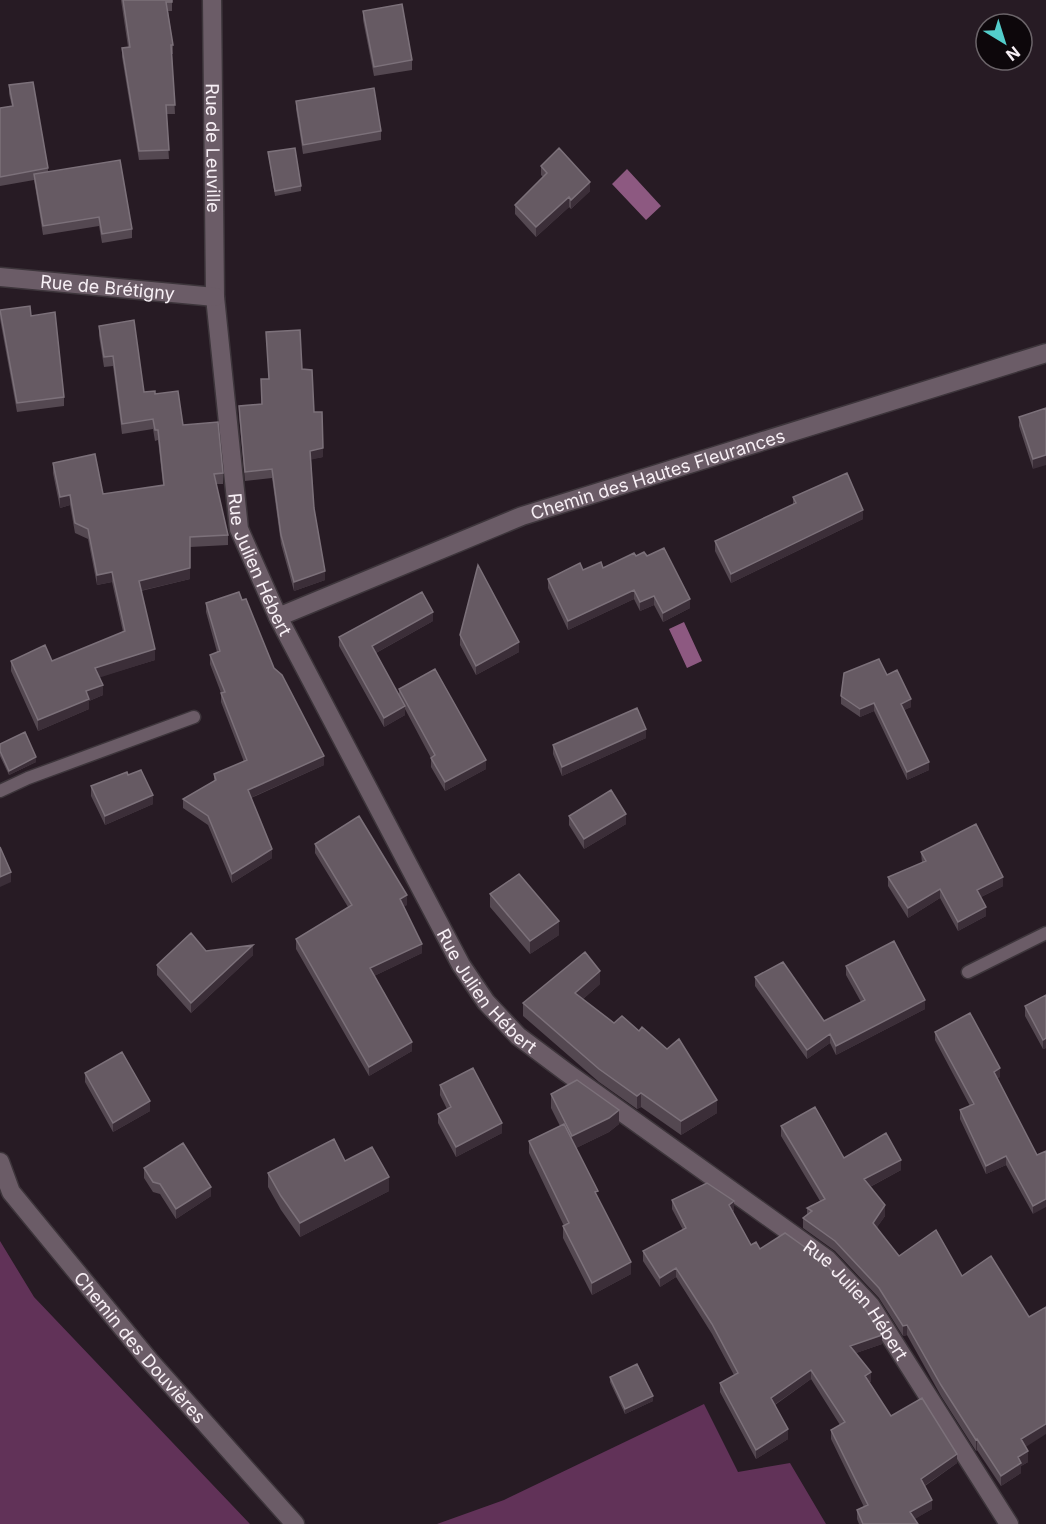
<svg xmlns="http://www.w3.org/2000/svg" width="1046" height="1524" viewBox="0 0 1046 1524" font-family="Inter,sans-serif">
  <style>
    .green { fill: #613258 }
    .water { fill: #8d5981 }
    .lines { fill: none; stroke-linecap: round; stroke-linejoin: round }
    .lane-casing { stroke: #3d353b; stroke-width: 15 }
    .street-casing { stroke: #3d353b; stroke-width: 21 }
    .secondary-casing { stroke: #3d353b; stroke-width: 21 }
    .lane { stroke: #6b5c67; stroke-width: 12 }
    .street { stroke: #6b5c67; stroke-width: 18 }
    .secondary { stroke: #6b5c67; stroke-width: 18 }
    .wall { fill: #544851 }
    .shaded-wall { fill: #3b2e38 }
    .building { fill: #665a63; stroke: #7c717a; stroke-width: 1.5 }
    .labels { text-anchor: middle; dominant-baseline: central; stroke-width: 4.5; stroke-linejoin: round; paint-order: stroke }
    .street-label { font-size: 18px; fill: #f7eff5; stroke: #0d070b }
  </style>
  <rect width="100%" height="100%" fill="#271b24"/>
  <path class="green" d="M0 1241 34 1297 250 1524H0Z
    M704 1404 738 1472 790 1463 826 1524H437L504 1500Z"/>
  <path class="water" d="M627 169 661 206 646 220 612 184Z
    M684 622 702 661 687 668 669 629Z"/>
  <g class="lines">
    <defs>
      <path id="lane" d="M0 791 28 778 194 717
        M968 972 1046 933"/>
      <g id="street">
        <path id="s1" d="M278 617 522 516 1046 353"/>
        <path id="s2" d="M0 1162 11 1192 149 1360 295 1524"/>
      </g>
      <g id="secondary">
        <path id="s3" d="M212 0 215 297 239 529 278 617 461 965 486 1002 518 1036 566 1072 827 1259 871 1306 1009 1524"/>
        <path id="s4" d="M0 277 215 297"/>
      </g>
    </defs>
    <use href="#lane" class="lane-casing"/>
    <use href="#street" class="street-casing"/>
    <use href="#secondary" class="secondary-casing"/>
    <use href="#lane" class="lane"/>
    <use href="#street" class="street"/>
    <use href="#secondary" class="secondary"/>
  </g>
  <path class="wall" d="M121 0H172V11H168L173 45V54H172L175 114H166L169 159 139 160 122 57V48L128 47Z
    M363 11 412 60V70L374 76 363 20Z
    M9 85 48 168V171L132 229V238L102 243 99 226 43 235 34 180 0 186V108L12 106 9 94Z
    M296 101 381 131V140L303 154 296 109Z
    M268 152 301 186V191L275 196Z
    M541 166 590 191 571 209 569 207 536 237 515 214V205L543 177 541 175Z
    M0 310 31 316 64 397V406L17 412 0 319Z
    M99 326 144 392 155 394 223 473V484H216L228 535V545L190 547V579L141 591 155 660 99 677 103 695 89 701V709L38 731 11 671V661H52L123 632 112 582 97 585 88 539 75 533 70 505 60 508 53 473V463L103 494 163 485 158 440 155 441 153 429 122 434 113 366 104 367 99 336Z
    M266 332 302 369 314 412 323 457 311 459 314 508 325 580 294 591 281 544 272 478 245 481 239 415V406L261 404 269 379Z
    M1046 408 1033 469 1019 426V417Z
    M793 497 863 519 731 583 715 551V541L793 505Z
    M636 556H647L690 608 663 622 654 605 640 611 634 599 568 630 548 588V579L603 568Z
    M206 603 274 668 324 765 251 798 272 858 232 883 208 825 183 808V799L214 781V774L244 762 221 702V693L210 664V655L217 652 206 612Z
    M433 621 376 653 399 695V689L486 769 445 791 431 767V758L405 709V715L384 727 339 646V637Z
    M460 635 519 652 476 675 460 645Z
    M887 675 911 707 904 710 929 770 907 780 874 711 860 717 841 704V696Z
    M646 738 562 776 553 754V745Z
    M0 744 36 762 9 775 0 756Z
    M128 775 153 804 105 825 91 796V786Z
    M569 816 626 824 584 849 569 825Z
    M315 844 407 905 404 906 422 953 374 976 412 1051 369 1076 296 949V939L348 907 315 853Z
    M921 852 1003 886 981 897 986 916 958 931 940 898 908 918 888 886V877L922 863Z
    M490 894 559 935 530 954 490 907Z
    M206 951 253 955 191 1013 157 975V965Z
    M846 966 925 1009 836 1055 830 1043 807 1059 755 986V977L824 1021 861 1002 846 975Z
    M600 984 583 999 614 1023 717 1113 681 1135 641 1107 637 1109 599 1082 523 1016V1003Z
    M1046 995V1048L1043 1049 1025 1016V1006Z
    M935 1032 1000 1077 997 1078 1037 1155 1033 1214 1006 1165 986 1174 960 1119V1110L970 1106 935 1040Z
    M85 1073 150 1111 113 1132 85 1082Z
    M440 1085 502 1133 456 1157 438 1123V1114L447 1109 440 1095Z
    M551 1094 619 1124 609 1132 576 1148 631 1274 592 1295 563 1238V1226H564L529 1153V1141L560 1126 551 1108Z
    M781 1126 844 1158 901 1170 870 1187 885 1216 877 1227 1025 1447 1028 1462 1021 1466V1473L1001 1486 977 1450 976 1451 941 1396 907 1335 903 1336 879 1298 835 1251 803 1228V1218L807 1215V1208L820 1201 781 1136Z
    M345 1161 389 1191 300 1237 281 1210 268 1187V1173Z
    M144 1168 211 1196 176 1219 160 1194 153 1192 144 1178Z
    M672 1200 734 1210 733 1212 751 1245 760 1249 882 1344 856 1353 871 1381 869 1383 891 1416 957 1463 925 1486 932 1509 914 1519 918 1524H859L857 1519V1510L864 1507 831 1439V1430L840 1425 811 1379 775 1405 788 1439 756 1459 720 1392V1383L734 1375 712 1334 676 1277 660 1287 643 1261V1251L683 1230 672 1209Z
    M610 1377 653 1401 625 1414 610 1382Z"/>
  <path class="shaded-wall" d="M590 182V191L571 209V200Z
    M569 197V207L536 237V227Z
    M323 448V457L310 460V451Z
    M1046 455V465L1033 469V459Z
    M70 495V505L60 508V497Z
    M863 510V519L731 583V574Z
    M190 568V579L139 591V581Z
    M325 571V580L294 591V582Z
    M112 572V582L97 585V575Z
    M634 590V599L568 630V621Z
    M654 596V605L640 611V602Z
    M690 599V608L663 622V613Z
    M433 612V621L372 655V646Z
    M519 642V652L476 675V666Z
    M155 649V660L95 679V668Z
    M103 685V695L89 701V709L38 731V720L86 691Z
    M911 699V707L901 712V704Z
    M874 703V711L860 717V709Z
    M405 706V715L384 727V718Z
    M646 729V738L562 776V767Z
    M324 756V765L248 799V790Z
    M36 757V762L9 775V771Z
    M486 760V769L445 791V782Z
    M929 762V770L907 780V772Z
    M153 795V804L105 825V816Z
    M626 814V824L584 849V839Z
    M272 849V858L232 883V874Z
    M11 872V882L0 887V877Z
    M1003 877V886L977 899V890Z
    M940 889V898L908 918V908Z
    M407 895V905L400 908V899Z
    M986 907V916L958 931V922Z
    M559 921V935L530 954V941Z
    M422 944V953L370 978V968Z
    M253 945V955L191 1013V1003Z
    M600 971V984L575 1006V993Z
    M925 1000V1009L836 1055V1046Z
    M830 1034V1043L807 1059V1050Z
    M1046 1038V1048L1043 1049V1040Z
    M412 1042V1051L369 1076V1067Z
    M1000 1068V1077L994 1080V1072Z
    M641 1093V1107L637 1109V1096Z
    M717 1100V1113L681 1135V1121Z
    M150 1101V1111L113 1132V1123Z
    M619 1110V1124L609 1132 572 1150V1136Z
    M502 1123V1133L456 1157V1147Z
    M1006 1156V1165L986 1174V1166Z
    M901 1160V1170L864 1190V1179Z
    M389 1177V1191L300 1237V1223Z
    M211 1187V1196L176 1219V1209Z
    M1046 1199V1207L1033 1214V1206Z
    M734 1201V1210L729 1215V1205Z
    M885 1205V1216L873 1233V1223Z
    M631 1262V1274L592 1295V1283Z
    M676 1268V1277L660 1287V1278Z
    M907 1325V1335L903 1336V1326Z
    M882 1335V1344L850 1355V1346Z
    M811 1370V1379L771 1407V1398Z
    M871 1372V1381L865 1386V1376Z
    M653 1396V1401L625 1414V1409Z
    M1046 1424V1434L1021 1450V1439Z
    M788 1429V1439L756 1459V1450Z
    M977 1439V1450L976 1451V1440Z
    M1028 1451V1462L1021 1466V1473L1001 1486V1476L1018 1457Z
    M957 1454V1463L921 1488V1479Z
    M932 1500V1509L910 1522V1512Z"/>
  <path class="building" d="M123 0H172V2H166L173 45H171L175 105H166L169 150 139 151 122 48 130 47Z
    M402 4 412 60 374 67 363 11Z
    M33 82 48 168 0 177V108L13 106 9 85Z
    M374 88 381 131 303 145 296 101Z
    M295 148 301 186 275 191 268 152Z
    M559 148 590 182 571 200 569 197 536 227 515 205 547 173 541 166Z
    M120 160 132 229 102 234 99 217 43 226 34 174Z
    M30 306 31 316 55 312 64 397 17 403 0 310Z
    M134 320 144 392 155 391V394L178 391 183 425 218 422 223 473 214 474 228 535 190 537V568L139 581 155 649 95 668 103 685 86 691 89 699 38 720 11 661 45 645 52 661 125 631 112 572 97 575 88 529 75 523 70 495 60 497 53 463 95 454 103 494 164 485 158 430H155L153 419 122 424 113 356 104 357 99 326Z
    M300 330 302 369 312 370 314 412H322L323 448 310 451 314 508 325 571 294 582 281 535 272 469 245 472 239 406 262 404 261 379H269L266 332Z
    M1046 408V455L1033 459 1019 417Z
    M847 473 863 510 731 574 715 541 796 503 793 497Z
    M664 548 690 599 663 613 654 596 640 602 634 590 568 621 548 579 580 563 583 570 601 562 603 568 634 553 636 556 644 552 647 556Z
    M478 565 519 642 476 666 460 635Z
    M239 592 242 600 246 599 274 668 282 675 324 756 248 790 272 849 232 874 208 816 183 799 216 780 214 774 247 760 221 693 225 692 210 655 220 651 206 603Z
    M422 592 433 612 372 646 405 706 384 718 339 637Z
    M879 659 887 675 897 670 911 699 901 704 929 762 907 772 874 703 860 709 841 696 844 673Z
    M435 669 486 760 445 782 431 758 435 755 399 689Z
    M637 708 646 729 562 767 553 745Z
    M25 732 36 757 9 771 0 751V744Z
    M141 770 153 795 105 816 91 786 127 772 128 775Z
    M611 790 626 814 584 839 569 816Z
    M359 816 407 895 400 899 422 944 370 968 412 1042 369 1067 296 939 352 905 315 844Z
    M976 824 1003 877 977 890 986 907 958 922 940 889 908 908 888 877 926 861 921 852Z
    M0 847 11 872 0 877Z
    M519 874 559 921 530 941 490 894Z
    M191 933 206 951 253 945 191 1003 157 965Z
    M894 941 925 1000 836 1046 830 1034 807 1050 755 977 783 962 824 1021 865 1000 846 966Z
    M585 952 600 971 575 993 614 1023 622 1016 639 1031 642 1027 667 1049 679 1039 717 1100 681 1121 641 1093 637 1096 599 1069 523 1003Z
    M1046 995V1038L1043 1040 1025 1006Z
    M970 1013 1000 1068 994 1072 1037 1155 1046 1151V1199L1033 1206 1006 1156 986 1166 960 1110 974 1104 935 1032Z
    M122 1052 150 1101 113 1123 85 1073Z
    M473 1068 502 1123 456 1147 438 1114 451 1107 440 1085Z
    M577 1080 619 1110 609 1118 572 1136 551 1094Z
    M815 1107 844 1158 886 1133 901 1160 864 1179 885 1205 873 1223 899 1256 936 1230 962 1276 991 1256 1029 1317 1046 1307V1424L1021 1439 1028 1451 1018 1457 1021 1463 1001 1476 977 1439 976 1440 941 1385 907 1325 903 1326 879 1288 835 1241 803 1218 812 1211 807 1208 825 1199 781 1126Z
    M564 1124 598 1191 595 1192 631 1262 592 1283 563 1226 569 1223 529 1141Z
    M334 1139 345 1161 372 1147 389 1177 300 1223 281 1196 268 1173Z
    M183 1143 211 1187 176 1209 160 1184 153 1182 144 1168Z
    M707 1183 734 1201 729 1205 751 1245 756 1242 760 1249 785 1233 820 1258 862 1304 882 1335 850 1346 871 1372 865 1376 891 1416 922 1398 957 1454 921 1479 932 1500 910 1512 918 1524H863L857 1510 868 1505 831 1430 845 1422 811 1370 771 1398 788 1429 756 1450 720 1383 738 1373 712 1324 676 1268 660 1278 643 1251 686 1228 672 1200Z
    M637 1364 653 1396 625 1409 610 1377Z"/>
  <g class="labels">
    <g class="street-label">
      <text stroke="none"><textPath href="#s3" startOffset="148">Rue de Leuville</textPath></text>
      <text stroke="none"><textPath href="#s4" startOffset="108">Rue de Brétigny</textPath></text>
      <text stroke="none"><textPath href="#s1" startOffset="406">Chemin des Hautes Fleurances</textPath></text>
      <text stroke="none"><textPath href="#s3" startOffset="570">Rue Julien Hébert</textPath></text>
      <text stroke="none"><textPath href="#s3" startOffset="1056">Rue Julien Hébert</textPath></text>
      <text stroke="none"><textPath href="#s3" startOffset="1542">Rue Julien Hébert</textPath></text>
      <text stroke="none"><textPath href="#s2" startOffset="234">Chemin des Douvières</textPath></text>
    </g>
  </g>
  <g transform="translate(1004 42) rotate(142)"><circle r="28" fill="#0d070b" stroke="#6b6469" stroke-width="1.5"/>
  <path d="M0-4.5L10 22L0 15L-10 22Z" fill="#53cdcb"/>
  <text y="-9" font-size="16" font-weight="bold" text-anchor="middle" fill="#f7eff5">N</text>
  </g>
</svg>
